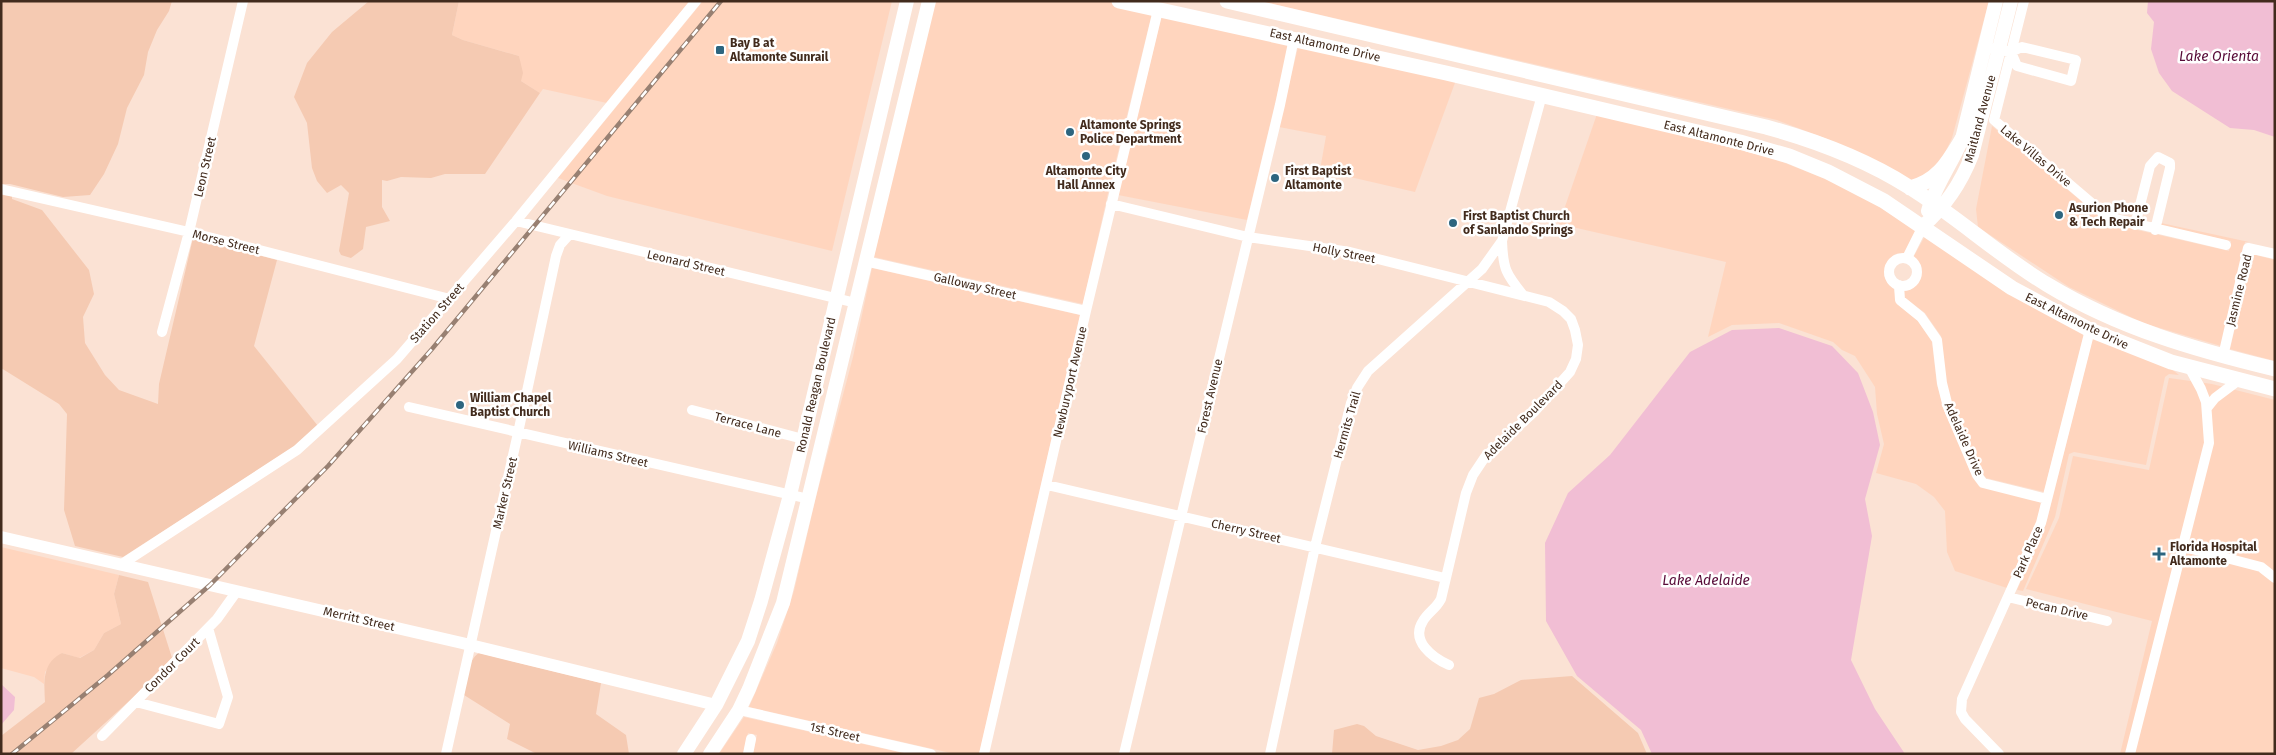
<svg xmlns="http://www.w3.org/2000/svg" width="2276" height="755" viewBox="0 0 2276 755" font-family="'Fira Sans',sans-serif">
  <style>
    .built { fill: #ffd5be }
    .green { fill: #f5cab2 }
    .water { fill: #f1bed4 }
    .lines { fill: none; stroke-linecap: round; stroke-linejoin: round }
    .minor { stroke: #fff; stroke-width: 10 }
    .tertiary { stroke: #fff; stroke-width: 12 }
    .secondary { stroke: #fff; stroke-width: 14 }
    .primary { stroke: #fff; stroke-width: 15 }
    .rail-casing { stroke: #988072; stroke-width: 4.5 }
    .rail { stroke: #fff; stroke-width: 2.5; stroke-dasharray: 8; stroke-linecap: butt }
    .poi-dot { fill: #2d657f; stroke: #fff; stroke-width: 2 }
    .labels { text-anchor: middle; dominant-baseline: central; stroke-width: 5; stroke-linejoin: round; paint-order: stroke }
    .poi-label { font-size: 12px; font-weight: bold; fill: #422b1d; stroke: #fff; text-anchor: start }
    .street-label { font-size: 12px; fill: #422b1d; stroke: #fff }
    .water-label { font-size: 14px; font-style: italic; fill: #580b38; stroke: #fff }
  </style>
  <rect width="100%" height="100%" fill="#fbe2d4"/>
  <path class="built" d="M459 1H690L607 103 543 89 540 93 521 81 519 56 463 40 452 35Z
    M703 1H892L832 251 607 196 558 178Z
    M933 1H1123L1153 9 1108 193 1083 304 874 257Z
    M1260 1H1989L1952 138 1939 165 1912 183 1827 139 1777 120Z
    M1163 11 1290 41 1247 220 1118 195Z
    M1299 43 1456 80 1415 192 1320 170 1326 136 1279 127Z
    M1597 114 1772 158 1853 190 1917 231 1905 253 1895 254 1888 260 1884 275 1887 282 1894 289 1897 304 1918 321 1932 342 1937 385 1944 409 1973 477 2041 503 2037 522 2007 588 1955 571 1947 552 1945 511 1934 497 1916 484 1876 473 1884 444 1877 414 1875 387 1855 356 1842 350 1833 342 1779 323 1732 325 1708 337 1726 262 1559 224Z
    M1992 126 2107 223 2229 251 2231 241 2161 226V223L2249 242H2245L2221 346 2143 323 2069 287 1978 227 1976 209Z
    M1925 236 2084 333 2044 492 1986 478 1981 472 1952 405 1946 382 1941 336 1925 313 1904 297V291L1912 288 1920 278 1921 269 1914 256Z
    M2252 254 2275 260V361L2230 349Z
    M872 268 1080 315 979 754H955L749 707 777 643 794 591 816 497 853 357Z
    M2093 337 2169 367 2179 375 2169 374 2165 377 2146 465 2074 452 2069 454 2055 517 2023 591 2017 590 2047 520Z
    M2169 378 2212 384 2275 400V754H2120L2152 621 2026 589 2059 518 2073 456 2149 470Z
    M1 547 119 575 114 594 121 624 104 633 94 650 79 658 62 653 45 672 44 684 34 677 1 668Z
    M744 717 907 754H753L757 735 748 733 743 754H719Z"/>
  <path class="green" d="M1 1H172L169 11 157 30 148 52 144 75 127 108 118 144 104 174 90 195 63 197 10 184H1Z
    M369 1H459L452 35 463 40 519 56 523 73 521 81 540 93 485 174H445L431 178 401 177 387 181 382 180V207L390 221 366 227 363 249 351 258 341 255 339 251 349 193 341 185 327 193 317 181 312 168 307 123 294 97 307 63 332 32Z
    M1 195 12 196V199L42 210 89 270 94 294 83 317 85 343 105 375 119 390 158 404 159 384 193 238 277 260 254 346 318 426 295 446 123 557 75 546 64 510 67 414 59 404 1 368Z
    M119 575 148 582 173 661 71 754H1V736L45 702C44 682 42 663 62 653L80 658 94 650 104 633 121 624 114 594Z
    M479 653 601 683 596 714 626 735 629 754H537L507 739 510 724 464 695C466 683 467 660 479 653Z
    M1572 676 1638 733 1647 754H1332L1334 730 1357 724 1364 726 1376 736 1418 750 1441 746 1458 740 1470 729 1479 698 1494 694 1521 680Z"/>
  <path class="water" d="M2148 1H2275V137L2254 130 2230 128 2172 91 2159 73 2151 49 2154 22 2147 13Z
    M1779 328 1832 346 1858 373 1873 412 1880 445 1865 499 1872 536 1851 660 1875 709 1905 754H1652L1641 730 1577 676 1546 621 1545 543 1568 493 1610 455 1690 352 1732 330Z
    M1 684 15 697 14 710 1 725Z"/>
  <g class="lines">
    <path class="minor" d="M2024 1 1994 120 2108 217 2226 245
      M1984 47 2011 52 2022 47 2076 60 2071 81 2017 66 2011 52
      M1 189 189 232 450 299
      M1111 204 1248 237 1350 252 1549 302 1563 311 1571 319 1575 330 1578 345 1576 359 1570 372 1535 411 1485 457 1473 475 1466 493 1441 599C1436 609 1428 612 1423 621 1410 641 1433 658 1449 665
      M516 221 856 303
      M2135 225 2150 166 2158 157 2170 163V168L2155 230
      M1502 241C1503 269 1506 274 1523 295
      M1907 258 1923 226
      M1889 272a14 14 0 1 1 28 0a14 14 0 1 1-28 0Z
      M865 261 1086 311
      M1899 285 1900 300 1921 317 1937 340 1942 383 1948 407 1977 475 1983 483 2047 499
      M162 332 189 232 243 1
      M2223 356 2248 248 2275 254
      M409 407 809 499
      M2207 408 2215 398 2239 380
      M692 410 803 439
      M1047 485 1445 578
      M2184 547 2261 567 2275 578
      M122 564 297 450 397 359 516 221 696 1
      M2008 597 2107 621
      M136 702 219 724 228 697 208 628
      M739 710 931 754
      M102 736 217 619 237 591
      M446 754 518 433 556 256 560 245 569 235
      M748 754 751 739
      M984 754 1086 311 1158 10
      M1124 754 1280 105 1294 38
      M1270 754 1315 547 1351 403 1357 388 1368 371 1482 269 1502 241 1542 95
      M1999 754 1965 719 1961 712 1962 699 2041 523 2090 330
      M2130 754 2209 443 2206 402 2201 389 2189 367"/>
    <path class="tertiary" d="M1 537 462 643 716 705"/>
    <path class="secondary" d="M1928 211C1934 188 1952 163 1962 139L1996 1
      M1923 226C1946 206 1961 183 1972 155L2011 1
      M684 754 716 705 748 641 761 601 790 495 907 1
      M710 754 739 710 749 689 783 603 929 1"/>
    <path class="primary" d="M1119 1 1446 73 1740 142 1789 156 1828 172 1884 201 2012 288 2090 330 2171 362 2275 389
      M1227 1 1766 127C1817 141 1865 159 1909 187 1958 217 1999 256 2048 285 2119 328 2196 350 2275 369
      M1910 188C1938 181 1948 162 1962 139"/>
    <defs>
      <path id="rail" d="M12 754 108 675 210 585 328 466 432 349 721 1"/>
    </defs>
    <use href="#rail" class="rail-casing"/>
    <use href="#rail" class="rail"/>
  </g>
  <g class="poi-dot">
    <rect x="715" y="45" width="10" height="10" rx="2.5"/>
    <circle cx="1070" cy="132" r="5"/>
    <circle cx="1086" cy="156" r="5"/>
    <circle cx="1275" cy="178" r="5"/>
    <circle cx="2059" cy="215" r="5"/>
    <circle cx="1453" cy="223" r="5"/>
    <circle cx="460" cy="405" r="5"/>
    <path d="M2156.5 546.5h5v5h5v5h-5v5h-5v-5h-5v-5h5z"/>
  </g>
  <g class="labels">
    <g class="poi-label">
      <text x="730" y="43">Bay B at<tspan x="730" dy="14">Altamonte Sunrail</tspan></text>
      <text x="1080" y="125">Altamonte Springs<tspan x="1080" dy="14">Police Department</tspan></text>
      <text x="1086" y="171" text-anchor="middle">Altamonte City<tspan x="1086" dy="14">Hall Annex</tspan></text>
      <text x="1285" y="171">First Baptist<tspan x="1285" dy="14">Altamonte</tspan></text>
      <text x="2069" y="208">Asurion Phone<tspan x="2069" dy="14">&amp; Tech Repair</tspan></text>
      <text x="1463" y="216">First Baptist Church<tspan x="1463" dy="14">of Sanlando Springs</tspan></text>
      <text x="470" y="398">William Chapel<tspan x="470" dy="14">Baptist Church</tspan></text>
      <text x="2170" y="547">Florida Hospital<tspan x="2170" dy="14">Altamonte</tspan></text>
    </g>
    <g class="street-label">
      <text transform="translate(1325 45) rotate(13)">East Altamonte Drive</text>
      <text transform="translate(1980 119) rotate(-75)">Maitland Avenue</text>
      <text transform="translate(1719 138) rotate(14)">East Altamonte Drive</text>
      <text transform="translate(2036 156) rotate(40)">Lake Villas Drive</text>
      <text transform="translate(205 167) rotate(-77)">Leon Street</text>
      <text transform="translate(226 242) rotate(14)">Morse Street</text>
      <text transform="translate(1344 253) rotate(11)">Holly Street</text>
      <text transform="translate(686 263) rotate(13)">Leonard Street</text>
      <text transform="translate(975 286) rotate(13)">Galloway Street</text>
      <text transform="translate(2239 290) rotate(-76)">Jasmine Road</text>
      <text transform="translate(437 313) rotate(-49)">Station Street</text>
      <text transform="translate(2077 321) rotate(26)">East Altamonte Drive</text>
      <text transform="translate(1070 382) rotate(-77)">Newburyport Avenue</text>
      <text transform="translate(816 385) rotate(-77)">Ronald Reagan Boulevard</text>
      <text transform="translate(1210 396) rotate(-77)">Forest Avenue</text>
      <text transform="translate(1523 420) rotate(-45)">Adelaide Boulevard</text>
      <text transform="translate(748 425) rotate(15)">Terrace Lane</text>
      <text transform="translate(1347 425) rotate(-74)">Hermits Trail</text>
      <text transform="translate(1964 439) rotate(66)">Adelaide Drive</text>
      <text transform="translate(608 454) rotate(13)">Williams Street</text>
      <text transform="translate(505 493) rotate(-77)">Marker Street</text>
      <text transform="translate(1246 531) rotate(13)">Cherry Street</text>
      <text transform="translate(2028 552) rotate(-66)">Park Place</text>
      <text transform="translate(2057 609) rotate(13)">Pecan Drive</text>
      <text transform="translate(359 619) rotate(13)">Merritt Street</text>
      <text transform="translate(172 665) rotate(-45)">Condor Court</text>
      <text transform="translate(835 732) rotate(13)">1st Street</text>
    </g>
    <g class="water-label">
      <text x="2219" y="56">Lake Orienta</text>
      <text x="1706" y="580">Lake Adelaide</text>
    </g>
  </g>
  <rect width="2276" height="755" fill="none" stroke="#422b1d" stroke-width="5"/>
</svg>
